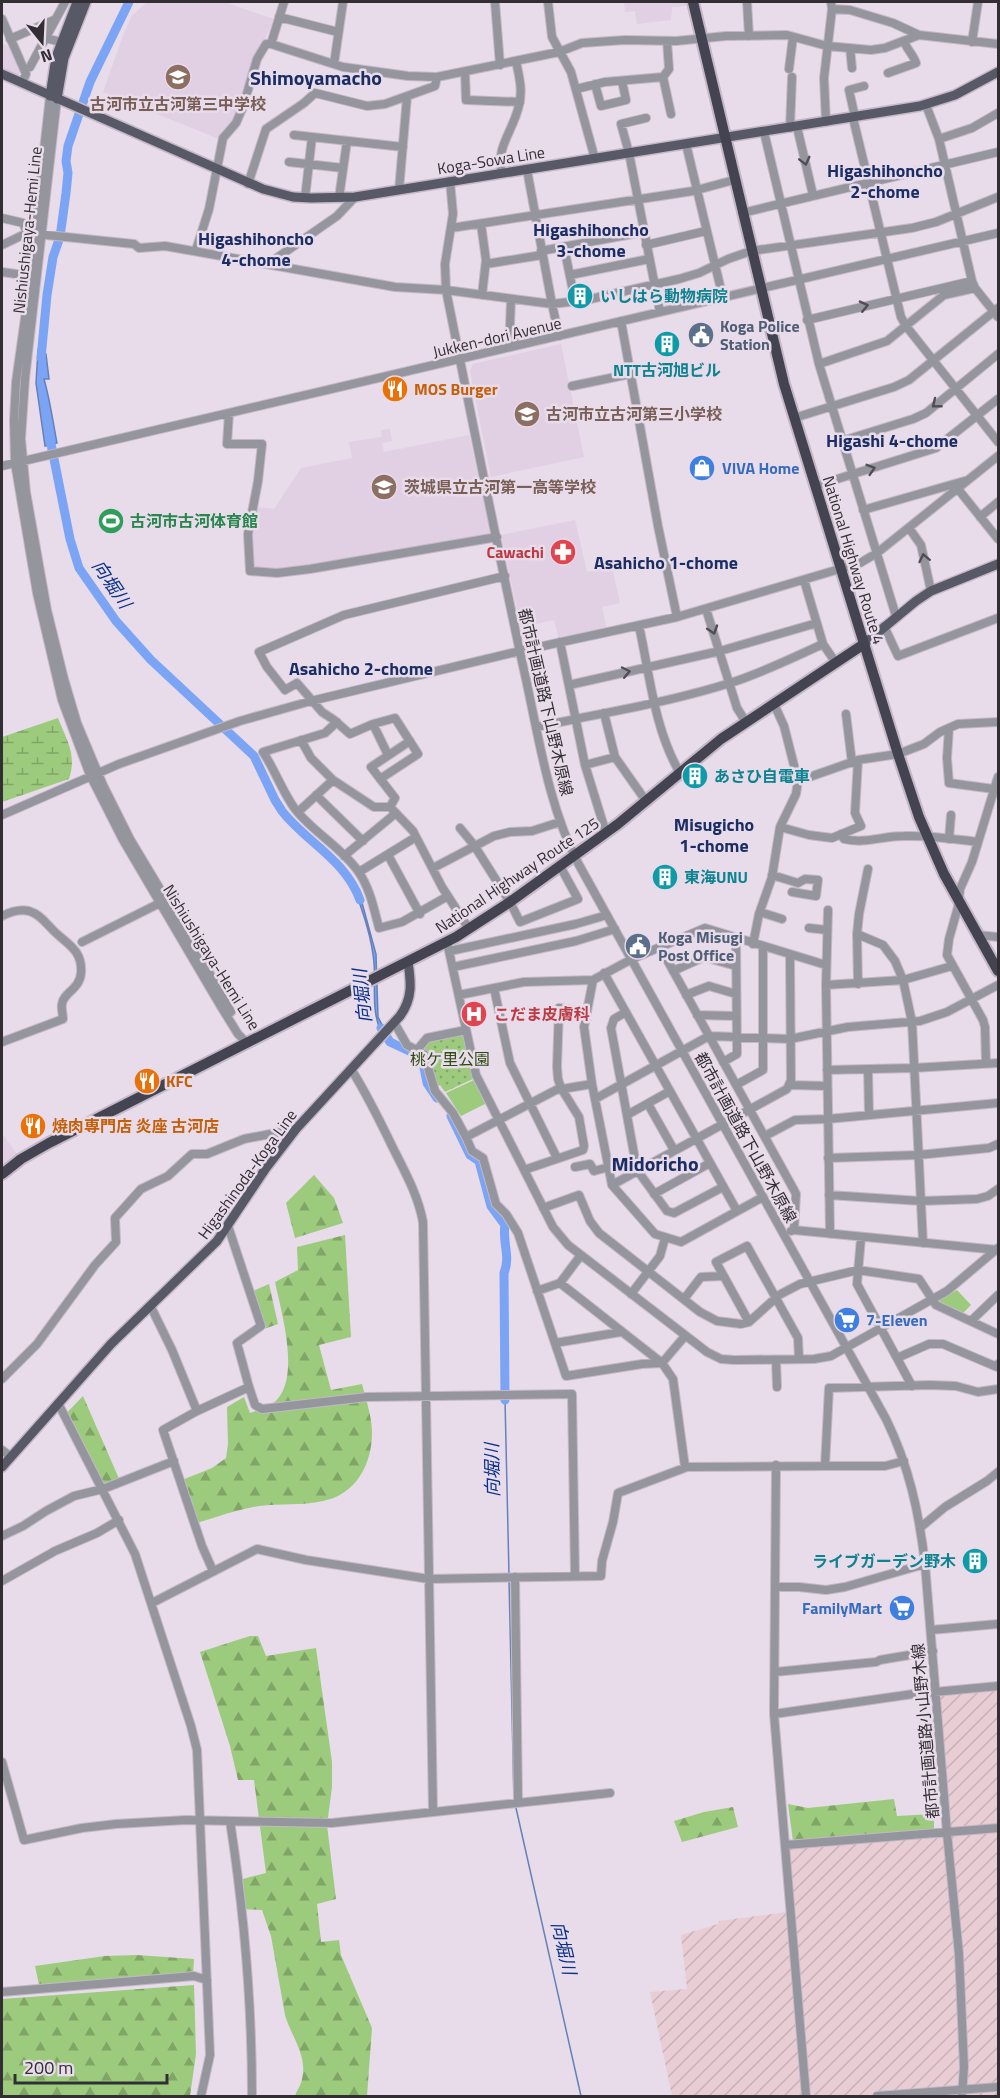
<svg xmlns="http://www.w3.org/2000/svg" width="1000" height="2098" viewBox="0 0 1000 2098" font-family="'Titillium Web','Noto Sans JP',sans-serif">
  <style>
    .built { fill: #e1cfe4 }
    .industrial { fill: url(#industrial-furrows) }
    .grass { fill: #9ccb7d }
    .forest { fill: url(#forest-firs) }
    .wetland { fill: url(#wetland-marsh) }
    .park { fill: url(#park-dots) }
    .water { fill: #7ba4f4; stroke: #6581ba; stroke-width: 1.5 }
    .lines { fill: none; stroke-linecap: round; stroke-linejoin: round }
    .stream { stroke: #6581ba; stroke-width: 1.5 }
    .river { stroke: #7ba4f4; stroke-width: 9 }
    .minor-casing { stroke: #c4b8c6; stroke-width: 10 }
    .major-casing { stroke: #c4b8c6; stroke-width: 12 }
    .highway-casing { stroke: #c4b8c6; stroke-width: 14 }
    .minor { stroke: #95959d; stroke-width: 8 }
    .major { stroke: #585966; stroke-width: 9 }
    .highway { stroke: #434352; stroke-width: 10 }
    .oneway { stroke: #504d54 }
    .labels { text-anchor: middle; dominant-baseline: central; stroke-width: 5; stroke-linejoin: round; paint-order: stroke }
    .education-label { font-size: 16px; font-weight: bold; fill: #785e54; stroke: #e8dbea; text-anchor: start }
    .street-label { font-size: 16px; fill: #332e34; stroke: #e8dbea }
    .culture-label { font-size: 16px; font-weight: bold; fill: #0d838f; stroke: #e8dbea; text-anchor: start }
    .service-label { font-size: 16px; font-weight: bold; fill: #4e5e75; stroke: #e8dbea; text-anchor: start }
    .food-label { font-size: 16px; font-weight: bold; fill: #c56008; stroke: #e8dbea; text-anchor: start }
    .shop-label { font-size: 16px; font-weight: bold; fill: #366cbe; stroke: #e8dbea; text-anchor: start }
    .leisure-label { font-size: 16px; font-weight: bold; fill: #27864d; stroke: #e8dbea; text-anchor: start }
    .health-label { font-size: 16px; font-weight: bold; fill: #be3a42; stroke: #e8dbea; text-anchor: end }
    .park-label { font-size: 16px; fill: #2d4c11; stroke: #e8dbea }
    .neighbourhood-label { font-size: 18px; font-weight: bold; fill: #1a2d64; stroke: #e8dbea }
    .water-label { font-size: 18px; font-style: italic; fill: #08328b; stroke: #e8dbea }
    .quarter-label { font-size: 20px; font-weight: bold; fill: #1a2d64; stroke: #e8dbea }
  </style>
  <defs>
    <pattern id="industrial-furrows" width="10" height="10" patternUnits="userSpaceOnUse" patternTransform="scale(1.5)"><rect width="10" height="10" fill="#e8ced4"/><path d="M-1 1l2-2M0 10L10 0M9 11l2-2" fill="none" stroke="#c7b1b7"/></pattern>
    <pattern id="forest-firs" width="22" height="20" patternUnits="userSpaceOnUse" patternTransform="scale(1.5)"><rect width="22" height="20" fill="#9ccb7d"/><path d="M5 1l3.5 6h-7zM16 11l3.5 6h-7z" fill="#80a567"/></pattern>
    <pattern id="wetland-marsh" width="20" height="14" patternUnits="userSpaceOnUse" patternTransform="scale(1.5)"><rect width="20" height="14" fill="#9ccb7d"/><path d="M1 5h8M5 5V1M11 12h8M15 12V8" fill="none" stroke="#80a567"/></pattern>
    <pattern id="park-dots" width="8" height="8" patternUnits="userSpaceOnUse" patternTransform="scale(1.5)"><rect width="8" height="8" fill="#9ccb7d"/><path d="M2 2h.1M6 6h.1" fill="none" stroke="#80a567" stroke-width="1.8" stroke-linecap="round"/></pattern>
  </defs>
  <rect width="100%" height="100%" fill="#e8dbea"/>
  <path class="built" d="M147 2H224L274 19 264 41 252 63 233 121 222 131 219 139 103 92 124 33 132 16Z
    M624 2H686L687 6 672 7 671 20 637 24 635 11 625 12Z
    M2 44 12 48 21 72 17 75 2 68Z
    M561 344 584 457 491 477 470 371 473 364Z
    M390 429 392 441 382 443 384 452 469 435 492 536 284 571 254 568 253 530 257 507 274 509 301 468 352 458 349 442 382 437 381 430Z
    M575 520 587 572 612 567 620 603 602 607 607 630 559 639 554 620 521 627 501 535Z
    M3 1135 17 1154 2 1166V1136Z"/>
  <path class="industrial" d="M998 1686V2096H672L650 1992 687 1989 681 1935 718 1924 719 1921 794 1911 789 1847 949 1834 939 1691Z"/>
  <path class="grass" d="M474 1080 487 1103 461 1116 446 1093Z
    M957 1290 971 1305 963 1313 943 1306 939 1300Z"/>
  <path class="forest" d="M314 1175 334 1198 343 1223 295 1238 286 1203Z
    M345 1235 351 1337 319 1345 331 1390 362 1384C366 1400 372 1417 372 1433 372 1465 355 1495 323 1501 302 1506 280 1503 259 1506 238 1509 217 1517 197 1523L182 1480 212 1468 226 1458 228 1444 227 1407 244 1397 250 1413C257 1410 266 1409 272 1404 303 1383 281 1311 275 1282L298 1270 297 1247Z
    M269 1284 278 1324 264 1329 253 1291Z
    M83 1396 120 1481 103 1489 77 1437 61 1419Z
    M250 1636H258L266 1656 316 1648 332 1762V1787L327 1825 336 1899 317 1904 321 1942 339 1940 341 1955 372 2028 367 2096H295C297 2090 301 2085 302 2079 308 2056 291 2036 285 2015L271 1936 262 1910 242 1909 239 1880 266 1873 254 1780H238L230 1746 200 1652Z
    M894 1799 897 1816 934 1814V1829L793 1841 788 1804 808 1808Z
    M733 1807 738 1827 682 1842 674 1821 704 1812Z
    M137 1955 194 1959 193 1975 39 1985 35 1966 105 1956Z
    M194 1985 196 2054 190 2096H2V1999Z"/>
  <path class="wetland" d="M58 718C67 741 77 755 69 779L2 802V737Z"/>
  <path class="park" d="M465 1032 475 1078 445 1092 440 1085 436 1087 420 1049 428 1040Z"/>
  <path class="water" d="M41 348 46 354 49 379H44C50 400 53 422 57 443L45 446 36 383 38 350Z
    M358 888 376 954 378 1017 387 1034 384 1037C370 1014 376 988 374 963 372 938 363 913 355 890Z"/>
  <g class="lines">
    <path class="stream" d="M505 1400 509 1575
      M509 1580 514 1800
      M516 1808 581 2096"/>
    <path class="river" d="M41 358 47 295 53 257 60 237 66 193 68 173 66 161 68 146 90 82 129 2
      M49 434 70 539 79 568 116 621 151 660 254 756 275 800 282 811C307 843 345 859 360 900
      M381 1028 390 1042 422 1057 427 1083 437 1098
      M451 1116 470 1155 479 1161 491 1206 505 1225C502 1243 511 1256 504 1273L505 1400"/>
    <defs>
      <path id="minor" d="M495 2 500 65
        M548 2 552 37 571 72 595 159
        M747 2 749 36
        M832 9 850 10 893 23 919 35 998 44
        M279 17 338 32
        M2 19 26 74 22 83
        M45 38 61 42
        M10 39 54 20
        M972 42 978 2
        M271 44 284 2
        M850 48 852 68
        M334 64 343 2
        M30 67 65 2
        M789 69 793 37
        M465 72 466 100 520 102
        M888 73 916 63C913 54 907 50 904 41
        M663 77 671 114
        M595 84 601 106 626 100 622 81
        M576 89 605 82 663 77 669 69 667 41
        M50 96 27 304 16 382 14 420 15 463 37 593 62 700 90 775 123 840 220 1005 238 1034 247 1043
        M57 99 25 379 21 439 26 492 47 610 64 679 77 723 103 785 130 839 199 954 231 1012
        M926 105 939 139 972 281 975 288 998 317
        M855 117 849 90 864 86
        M646 118 621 124 629 153 660 312
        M853 118 901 317 906 326 998 442
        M826 122 824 78 832 9 831 2
        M797 127 813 195
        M790 128 792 77
        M764 132 819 364 896 616
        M294 135 403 147
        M939 139 972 128 998 113
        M686 144 723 298
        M289 162 343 168
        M527 170 552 304 559 336
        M502 173C495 147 514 130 519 105 523 90 519 76 516 61
        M450 181 453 214 445 264 446 290C471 415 496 541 523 666 538 731 547 803 578 863L886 1419C909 1466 919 1512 925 1564L947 1833 959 1954 964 2067 962 2096
        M248 184 266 129 304 103 315 93 367 106 385 104 435 86 437 77
        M399 190 407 97
        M305 198 312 137
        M339 198 347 141
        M742 213 998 152
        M2 218 23 223 27 233
        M481 224 486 260 482 295
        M451 228 693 191 734 180
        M2 245 27 233 134 244 139 248 165 246 395 287 446 290 552 304 586 300 679 279 699 273 728 259 751 251 912 228 936 222 998 197
        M646 245 706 231
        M564 247 575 301
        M196 250 209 209 223 138 236 123 243 107 257 59 266 44H271L343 67 408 76 437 77 559 52 582 43 625 40 676 41 726 36 787 35 827 46 871 50 885 48 919 35
        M541 251 643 232
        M268 264 337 216 355 197
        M486 264 542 255
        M2 272 30 276
        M570 275 649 259
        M511 299 510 325 515 346
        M807 320 972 281
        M621 321 658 526 677 617
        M819 364 887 341 944 295 975 288
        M572 386 630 374
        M229 413 227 444H262L258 481 248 534 250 571 277 573 310 569 497 537
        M794 418 894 387 909 380 998 308
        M842 441 913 419 926 413 998 354
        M2 466 998 233
        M815 486 936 448 998 399
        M958 489 998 539
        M863 510 968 480
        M980 517 998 502
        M909 528 921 545 931 591
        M804 580 823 644 836 663
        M706 609 737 708 746 722
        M639 626C650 675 654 729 680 773
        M884 626 898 656 998 618
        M560 642 585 765 606 833
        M569 685 720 651 817 623
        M604 713 615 757 646 801
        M846 714 852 763
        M337 722 325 733 263 752C275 770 282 791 295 809 313 832 341 847 358 871 370 888 374 909 379 928L402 922 448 896
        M373 724 388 755
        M537 727C601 713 667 703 730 683 762 673 792 658 823 644
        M949 728 947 758 949 783 994 789
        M301 740 311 758 333 780 374 807H390
        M410 741 371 767 395 798 390 807 413 831 442 887 469 929
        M585 765 615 757
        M380 779 418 754 395 718 373 724 350 734 334 720 322 712 297 683 285 690 267 667 259 652 344 615 505 576
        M798 781 858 760 898 754 924 744 940 732 958 724 998 722
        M316 795 363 841
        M298 812 333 780
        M2 815 119 764 240 721 311 701 520 651 677 617 860 563 877 553 998 456
        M780 827 809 835 832 838 861 826 855 813 858 760
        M460 828 474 845 510 902 520 922 578 899 560 866
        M841 834 844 839C865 844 883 836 904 836 929 835 953 839 978 842
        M949 839 951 815
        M388 855 420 914
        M344 856 396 813
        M433 868 494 836 510 832 532 831 560 822
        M359 872 416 837
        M772 875 798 883 805 879 818 880 816 896 792 892
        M828 910 826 985 830 1234
        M760 912 782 919
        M2 916C10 912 20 909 29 911 39 914 44 921 51 928 64 943 83 948 81 973 80 989 63 993 62 1004 61 1009 63 1014 63 1019L2 1042
        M809 928 827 930
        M857 934 883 945 895 961 903 980 912 1022 923 1243
        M977 935 998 937
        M82 942 164 901
        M447 942 476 1075 553 1227 568 1245 707 1352 721 1359 734 1360 814 1359 831 1356 947 1291 998 1248
        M753 944 759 914 772 877 780 827 796 794 798 781 784 726 774 704
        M660 947 794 1190 796 1194 794 1230
        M450 951 576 924 607 915
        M453 967 576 941 615 929
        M673 971 704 957 736 966
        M604 973 737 1211
        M593 980 584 1027 592 1084 612 1185 655 1234 681 1242 763 1197
        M858 984 857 934 859 914 868 869
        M826 985 903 980 952 966
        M494 988 510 1063 557 1158
        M459 995 524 982 593 980 632 959 705 928 826 965
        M686 995 709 986 736 994
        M626 1012 614 1019 611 1028 637 1170 667 1211 674 1213 723 1187
        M697 1015 736 1016
        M394 1022 407 1045 424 1054 435 1091 453 1113 466 1137 472 1151 483 1158 496 1204 506 1214 518 1233 566 1376 642 1364 662 1363
        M417 1050 427 1038 466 1030
        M723 1062 737 1054 736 939
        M986 1063 985 1027 983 1020 947 955 949 939 958 907 960 889 972 862 998 777
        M351 1069C367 1094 380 1121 393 1148 405 1172 418 1195 423 1222L433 1812
        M868 1069 869 1115
        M827 1070 913 1068 998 1063
        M736 1085 763 1070V947
        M790 1085 827 1086
        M595 1099 709 1036 790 1039 848 1027 920 1021 947 1012 998 985
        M648 1104 674 1150
        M627 1115 670 1091
        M765 1136 795 1120 828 1119 998 1103
        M466 1137 556 1090 592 1084
        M828 1158 918 1155 989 1148 998 1144
        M575 1167 590 1164 594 1171 609 1167
        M524 1170 583 1150 584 1146 579 1117 561 1088 558 1079 557 1067 559 1008 587 1012
        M612 1185 787 1089 791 1080 790 955
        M654 1194 710 1163
        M829 1195 921 1201 950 1200 977 1199 988 1196 998 1189
        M543 1208 579 1195 590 1221 599 1233 700 1312 717 1321 741 1324 749 1322 779 1295 800 1284 858 1270 919 1279 936 1305 998 1334
        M791 1231 794 1230 998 1250
        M861 1238 857 1284 912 1386
        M560 1283 662 1363 673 1379 685 1467
        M537 1291 560 1283 581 1255
        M631 1294 660 1256 665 1238
        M684 1299 701 1277 723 1276
        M151 1307 172 1350 197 1411
        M971 1321 998 1295
        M749 1322 716 1262 747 1246 798 1338 799 1359
        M555 1343 621 1332
        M897 1358 929 1344H943L997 1367 998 1364
        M776 1360 777 1387
        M662 1363 685 1336
        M2 1379 37 1344 95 1265 116 1242 115 1218 141 1189 168 1176 192 1154H207L244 1139 296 1129
        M249 1387 255 1405 262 1409 367 1397 572 1394 575 1576
        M58 1403 135 1554 191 1726 197 1750 210 2055 201 2096
        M2 1450 10 1456
        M776 1465 774 1714 806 2096
        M825 1466H885L904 1461
        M921 1527 945 1507 987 1481 998 1472
        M2 1536 23 1526 46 1511 74 1496 103 1489 174 1461
        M213 1571 202 1546 163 1430 197 1411 249 1387 237 1343 261 1326 228 1226
        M515 1577 518 1802
        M2 1581 55 1551 97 1533 119 1520
        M775 1587H799L826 1590 845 1587 925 1564
        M152 1603 257 1549 306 1560 429 1579 601 1576 602 1561 613 1522 618 1493 687 1467 825 1466 829 1388 929 1385 956 1386 978 1392 998 1389
        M931 1630 998 1624
        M775 1672 876 1662 880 1660 933 1651
        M774 1714 913 1694 998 1686
        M2 1762 24 1840 82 1828 116 1824 186 1820 332 1823 610 1793
        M230 1821C244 1912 252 2005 252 2096
        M786 1845 998 1828
        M2 1992 194 1976 207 1980
        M877 2096 998 2087"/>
      <path id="major" d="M2 74 263 189 293 197 311 198 355 197 920 106 955 95 998 72
        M50 96 56 57 77 2
        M57 99 64 58 86 2
        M864 644 916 601 931 591 998 564
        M2 1467 111 1344 217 1241 266 1168 296 1129 400 1016C413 998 411 982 408 962"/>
      <path id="highway" d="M693 2 784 384 898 754 919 817 944 874 998 971
        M2 1174 21 1159 49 1143 456 937 510 902 618 824 721 739 864 644"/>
    </defs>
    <use href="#minor" class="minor-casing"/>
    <use href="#major" class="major-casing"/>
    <use href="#highway" class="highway-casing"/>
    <use href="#minor" class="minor"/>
    <use href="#major" class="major"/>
    <use href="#highway" class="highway"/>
  </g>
  <defs><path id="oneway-chevron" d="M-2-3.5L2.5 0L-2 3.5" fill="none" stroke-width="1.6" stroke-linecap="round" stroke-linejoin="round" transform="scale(1.5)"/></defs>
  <g class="oneway">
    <use href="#oneway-chevron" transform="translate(805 161) rotate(76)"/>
    <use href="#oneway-chevron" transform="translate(864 306) rotate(-13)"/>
    <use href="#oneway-chevron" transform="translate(936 404) rotate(141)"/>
    <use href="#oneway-chevron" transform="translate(871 469) rotate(-17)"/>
    <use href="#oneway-chevron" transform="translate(924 558) rotate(-102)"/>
    <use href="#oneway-chevron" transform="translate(713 630) rotate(72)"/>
    <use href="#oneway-chevron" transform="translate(626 672) rotate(-12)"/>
  </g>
  <defs>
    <symbol id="school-disc" viewBox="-11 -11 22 22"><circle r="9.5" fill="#8d6e63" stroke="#e8dbea"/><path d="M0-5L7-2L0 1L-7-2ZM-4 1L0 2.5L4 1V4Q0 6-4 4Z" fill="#fff"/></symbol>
    <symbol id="building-disc" viewBox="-11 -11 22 22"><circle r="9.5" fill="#0f9aa8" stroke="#e8dbea"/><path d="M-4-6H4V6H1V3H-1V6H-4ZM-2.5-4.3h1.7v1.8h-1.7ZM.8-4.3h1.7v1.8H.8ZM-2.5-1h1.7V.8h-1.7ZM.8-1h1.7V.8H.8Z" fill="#fff"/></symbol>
    <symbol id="civic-disc" viewBox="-11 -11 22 22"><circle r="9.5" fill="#5c6f8a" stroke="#e8dbea"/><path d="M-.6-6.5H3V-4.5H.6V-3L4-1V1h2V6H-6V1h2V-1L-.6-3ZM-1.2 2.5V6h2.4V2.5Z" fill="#fff"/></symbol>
    <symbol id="restaurant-disc" viewBox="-11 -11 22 22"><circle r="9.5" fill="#e8710a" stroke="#e8dbea"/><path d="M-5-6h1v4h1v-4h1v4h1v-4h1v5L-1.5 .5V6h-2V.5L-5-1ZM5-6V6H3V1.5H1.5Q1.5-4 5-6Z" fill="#fff"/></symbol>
    <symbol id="shop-disc" viewBox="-11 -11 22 22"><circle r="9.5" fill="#3f7fe0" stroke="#e8dbea"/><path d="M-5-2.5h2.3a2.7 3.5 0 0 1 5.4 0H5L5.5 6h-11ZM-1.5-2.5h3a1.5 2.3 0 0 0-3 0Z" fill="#fff"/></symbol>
    <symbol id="stadium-disc" viewBox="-11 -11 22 22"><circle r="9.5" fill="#2e9e5b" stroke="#e8dbea"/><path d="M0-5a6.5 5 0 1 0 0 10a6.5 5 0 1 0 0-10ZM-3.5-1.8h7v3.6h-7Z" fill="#fff"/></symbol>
    <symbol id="pharmacy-disc" viewBox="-11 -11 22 22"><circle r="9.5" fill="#e0444e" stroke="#e8dbea"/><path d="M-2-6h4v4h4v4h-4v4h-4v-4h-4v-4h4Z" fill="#fff"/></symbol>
    <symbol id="hospital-disc" viewBox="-11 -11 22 22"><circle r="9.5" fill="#e0444e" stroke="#e8dbea"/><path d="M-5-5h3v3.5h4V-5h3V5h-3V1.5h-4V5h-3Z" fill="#fff"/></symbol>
    <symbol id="supermarket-disc" viewBox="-11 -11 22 22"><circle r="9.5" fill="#3f7fe0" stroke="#e8dbea"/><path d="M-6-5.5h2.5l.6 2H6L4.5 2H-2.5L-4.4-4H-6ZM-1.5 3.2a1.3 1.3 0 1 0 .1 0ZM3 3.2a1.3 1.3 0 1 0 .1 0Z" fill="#fff"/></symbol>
  </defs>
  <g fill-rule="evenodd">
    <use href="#school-disc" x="163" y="62" width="30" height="30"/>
    <use href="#building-disc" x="565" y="281" width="30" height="30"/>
    <use href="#civic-disc" x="686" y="320" width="30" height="30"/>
    <use href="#building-disc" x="652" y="329" width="30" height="30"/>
    <use href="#restaurant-disc" x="380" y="374" width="30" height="30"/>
    <use href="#school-disc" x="512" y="399" width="30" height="30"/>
    <use href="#shop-disc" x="687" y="453" width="30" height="30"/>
    <use href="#school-disc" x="369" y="472" width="30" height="30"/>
    <use href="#stadium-disc" x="96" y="506" width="30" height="30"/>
    <use href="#pharmacy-disc" x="548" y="537" width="30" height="30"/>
    <use href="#building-disc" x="680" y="761" width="30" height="30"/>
    <use href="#building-disc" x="650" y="862" width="30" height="30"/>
    <use href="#civic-disc" x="623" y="931" width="30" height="30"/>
    <use href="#hospital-disc" x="459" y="999" width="30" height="30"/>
    <use href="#restaurant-disc" x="132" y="1066" width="30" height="30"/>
    <use href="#restaurant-disc" x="18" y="1111" width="30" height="30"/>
    <use href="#supermarket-disc" x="832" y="1305" width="30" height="30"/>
    <use href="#building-disc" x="960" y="1546" width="30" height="30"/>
    <use href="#supermarket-disc" x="887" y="1593" width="30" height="30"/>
  </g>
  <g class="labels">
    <g class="education-label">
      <text x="178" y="104" text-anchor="middle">古河市立古河第三中学校</text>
      <text x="546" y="414">古河市立古河第三小学校</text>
      <text x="404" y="487">茨城県立古河第一高等学校</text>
    </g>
    <g class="street-label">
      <text transform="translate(491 160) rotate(-9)">Koga-Sowa Line</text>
      <text transform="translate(27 230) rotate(-84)">Nishiushigaya-Hemi Line</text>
      <text transform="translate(497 337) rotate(-13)">Jukken-dori Avenue</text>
      <text transform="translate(854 560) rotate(73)">National Highway Route 4</text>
      <text transform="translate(546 702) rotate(77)">都市計画道路下山野木原線</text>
      <text transform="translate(517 875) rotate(-34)">National Highway Route 125</text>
      <text transform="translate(212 957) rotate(58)">Nishiushigaya-Hemi Line</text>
      <text transform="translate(746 1137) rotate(61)">都市計画道路下山野木原線</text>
      <text transform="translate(247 1174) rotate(-54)">Higashinoda-Koga Line</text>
      <text transform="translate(925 1731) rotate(-95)">都市計画道路小山野木線</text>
    </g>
    <g class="culture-label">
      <text x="600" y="296">いしはら動物病院</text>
      <text x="667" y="370" text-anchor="middle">NTT古河旭ビル</text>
      <text x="714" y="776">あさひ自電車</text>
      <text x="684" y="877">東海UNU</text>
      <text x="956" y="1561" text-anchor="end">ライブガーデン野木</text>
    </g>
    <g class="service-label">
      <text x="720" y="326">Koga Police<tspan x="720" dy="18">Station</tspan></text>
      <text x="658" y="937">Koga Misugi<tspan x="658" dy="18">Post Office</tspan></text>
    </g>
    <g class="food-label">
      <text x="414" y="389">MOS Burger</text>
      <text x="166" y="1081">KFC</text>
      <text x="52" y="1126">焼肉専門店 炎座 古河店</text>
    </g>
    <g class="shop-label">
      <text x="722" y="468">VIVA Home</text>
      <text x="866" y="1320">7-Eleven</text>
      <text x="882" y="1608" text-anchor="end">FamilyMart</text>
    </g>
    <g class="leisure-label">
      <text x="130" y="521">古河市古河体育館</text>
    </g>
    <g class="health-label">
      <text x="544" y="552">Cawachi</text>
      <text x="494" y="1014" text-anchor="start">こだま皮膚科</text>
    </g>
    <g class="park-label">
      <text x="450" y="1059">桃ケ里公園</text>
    </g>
    <g class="neighbourhood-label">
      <text x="885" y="170">Higashihoncho<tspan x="885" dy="21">2-chome</tspan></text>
      <text x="591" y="229">Higashihoncho<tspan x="591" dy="21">3-chome</tspan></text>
      <text x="256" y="238">Higashihoncho<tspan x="256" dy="21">4-chome</tspan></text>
      <text x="892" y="440">Higashi 4-chome</text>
      <text x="666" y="562">Asahicho 1-chome</text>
      <text x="361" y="668">Asahicho 2-chome</text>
      <text x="714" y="824">Misugicho<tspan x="714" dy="21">1-chome</tspan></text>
    </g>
    <g class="water-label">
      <text transform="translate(112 584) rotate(56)">向堀川</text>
      <text transform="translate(362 996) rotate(-96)">向堀川</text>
      <text transform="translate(492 1470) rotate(-91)">向堀川</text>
      <text transform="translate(564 1948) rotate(77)">向堀川</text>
    </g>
    <g class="quarter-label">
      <text x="316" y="77">Shimoyamacho</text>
      <text x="655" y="1163">Midoricho</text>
    </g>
  </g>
  <rect width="1000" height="2098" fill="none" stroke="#332e34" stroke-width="6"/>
  <g transform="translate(42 42) rotate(162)" stroke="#e8dbea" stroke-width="4.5" paint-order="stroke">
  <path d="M0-4.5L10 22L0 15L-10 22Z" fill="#332e34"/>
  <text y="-9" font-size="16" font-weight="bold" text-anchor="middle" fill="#332e34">N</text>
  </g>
  <path d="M15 2074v9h152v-9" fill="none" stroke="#332e34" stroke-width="3"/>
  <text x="24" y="2074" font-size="18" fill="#332e34" stroke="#e8dbea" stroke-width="4.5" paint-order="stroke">200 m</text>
</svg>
